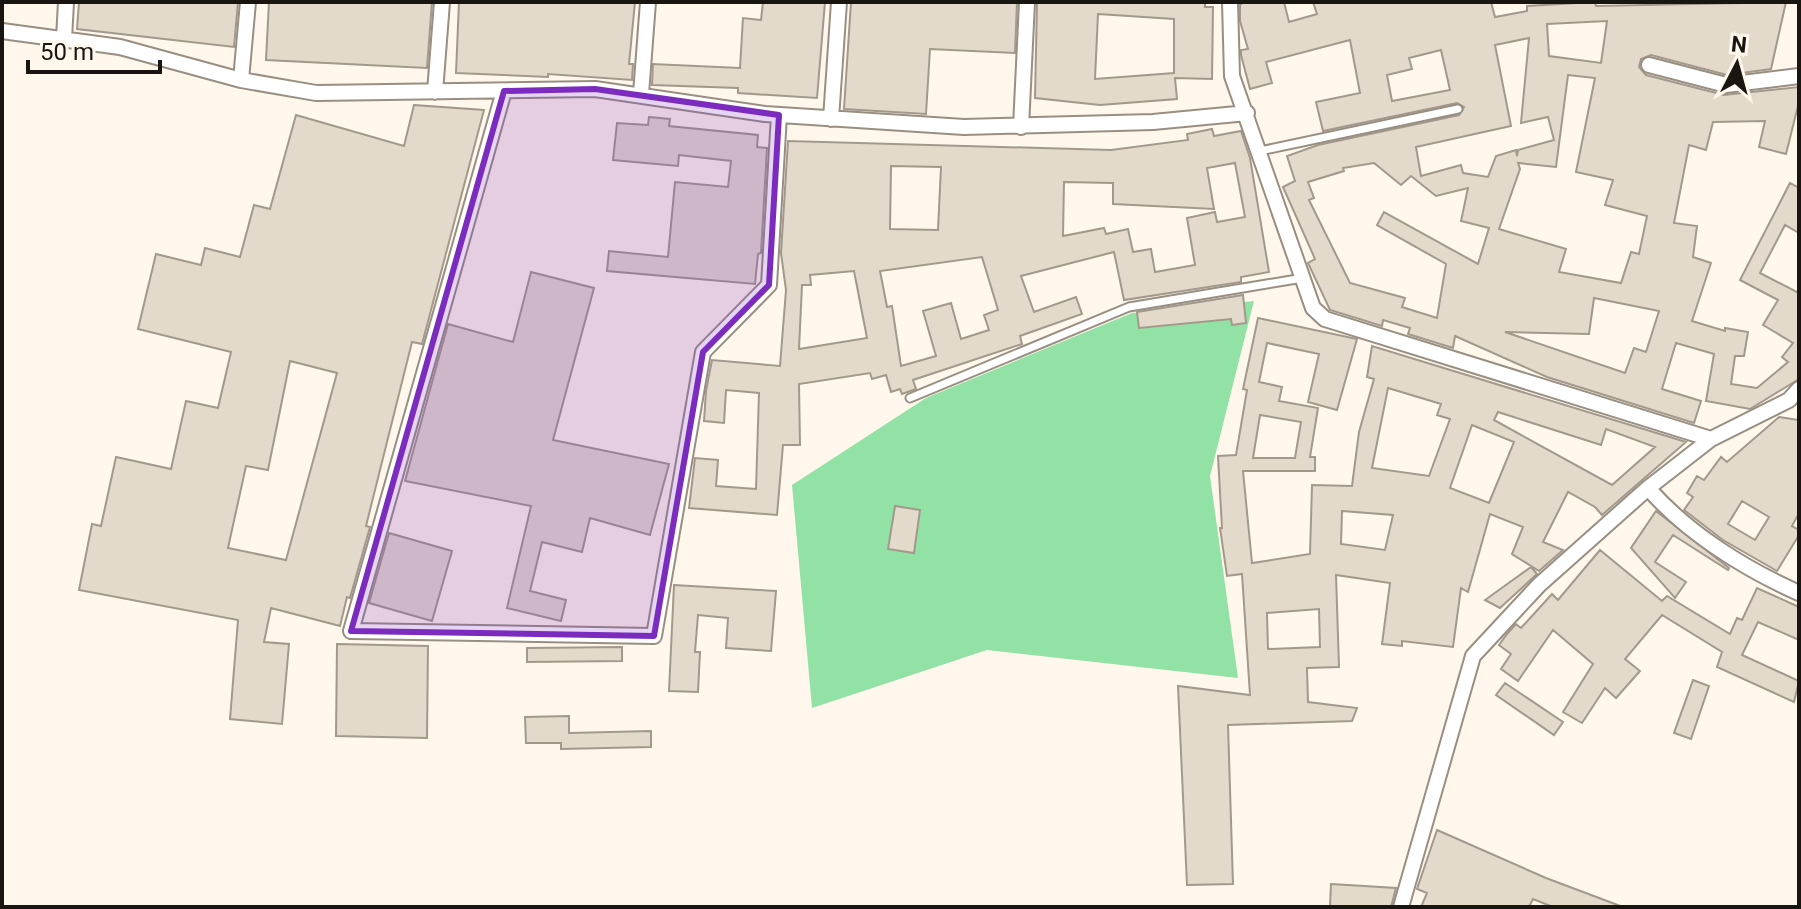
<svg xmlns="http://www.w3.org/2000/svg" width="1801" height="909" viewBox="0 0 1801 909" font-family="Roboto,sans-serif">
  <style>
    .green { fill: #92e2a6 }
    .building { fill: #e3dacc; stroke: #a2998c; stroke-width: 2; fill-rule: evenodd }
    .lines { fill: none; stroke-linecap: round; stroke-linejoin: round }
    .service-casing { stroke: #988f82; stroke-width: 11 }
    .minor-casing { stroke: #988f82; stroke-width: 18 }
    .service { stroke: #fff; stroke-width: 7 }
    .minor { stroke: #fff; stroke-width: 14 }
    .marked { fill: #7b2cbf; fill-opacity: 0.2; stroke: #7b2cbf; stroke-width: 6; stroke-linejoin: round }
  </style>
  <rect width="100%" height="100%" fill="#fff7ec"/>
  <path class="green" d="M1254 301 1210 476 1238 678 987 650 812 708 792 485 926 398 1132 313Z"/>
  <path class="building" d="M79 2H238L234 47 77 29Z
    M269 2H432L427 68 266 60Z
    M459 2H635L629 64H633L632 80 548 74V77L456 73Z
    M763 2H825L817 98 738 93V88L652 85 653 64 740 68 743 18 761 20Z
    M851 2H1017L1015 53 930 49 926 114 844 109Z
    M1037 2H1205V7H1213L1212 79 1175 78 1177 99 1100 105 1035 98ZM1098 14 1174 19V73L1095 79Z
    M1244 2H1284L1289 22 1317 14 1313 2H1491L1495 17 1527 11V6L1595 2 1596 6 1786 2 1771 69 1727 75 1651 55 1641 59 1639 67 1646 75 1724 95 1799 87V102L1786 154 1759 147 1765 121 1713 122 1706 150 1689 145 1674 223 1697 226 1693 257 1711 263 1692 321 1725 331V328L1748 332 1744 356H1735L1731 384 1757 388 1788 362 1782 357 1793 343 1763 325 1778 300 1740 280 1790 183 1799 188V233L1785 225 1760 273 1799 293V379L1750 409 1706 401 1714 354 1676 343 1662 389 1701 401 1694 423 1547 377 1455 336 1453 348 1408 334 1410 328 1383 320 1382 326 1330 310 1308 263 1315 259 1283 187 1295 181 1287 156 1318 145 1459 115 1464 107 1457 103 1323 131 1316 102 1360 93 1350 40 1266 62 1272 83 1250 89 1241 55V50L1248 49 1240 21V5ZM1607 21 1601 63 1549 56 1547 24ZM1529 38 1521 123 1548 117 1554 140 1518 150 1517 156 1516 150 1496 156 1488 177 1463 173 1461 165 1421 176 1416 147 1511 126 1495 45ZM1441 50 1450 90 1392 101 1387 75 1412 69 1409 58ZM1568 75 1595 78 1576 172 1613 180 1605 205 1647 216 1639 254 1631 252 1621 283 1559 272 1566 249 1499 229 1520 169 1518 163 1556 167ZM1374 163 1401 185 1411 176 1436 196 1468 188 1461 221 1489 228 1478 264 1384 212 1377 225 1446 264 1437 318 1402 307 1405 298 1350 283 1309 200 1314 198 1308 182 1344 171 1343 168ZM1594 298 1659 311 1646 352 1634 348 1625 373 1505 332 1589 334Z
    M414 105 484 110 422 344 412 342 366 526 370 527 350 598 347 597 340 626 271 608 264 642 289 644 282 724 230 719 238 620 79 590 92 524 101 526 116 457 171 469 186 401 218 408 231 352 138 329 156 254 201 265 205 248 240 257 254 205 270 209 296 115 404 146ZM290 361 337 373 286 560 228 548 246 466 268 470Z
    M649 117 670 119 669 126 758 135 757 147 767 148 761 253 758 254 755 284 607 271 609 251 668 257 675 182 728 187 731 161 679 155 678 166 613 160 617 123 648 125Z
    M1212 129 1214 136 1241 131 1250 158 1269 272 1241 277V282L1124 300 1114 252 1021 276 1034 312 1076 297 1082 314 1020 336 1022 344 913 380 916 389 902 394 900 389 891 392 886 375 872 379 870 373 799 384 800 445H783L777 515 689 508 695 458 718 460 716 486 756 489 759 393 726 390 724 423 704 421 706 391 712 360 780 366 786 290 781 253 788 141 1111 150 1188 140 1187 134ZM1235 163 1245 217 1217 222 1215 212 1187 218 1195 265 1155 272 1151 249 1133 252 1128 229 1106 234 1104 228 1063 236 1064 182 1113 183V204L1214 209 1207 168ZM891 166 941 167 938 230 890 229ZM982 257 998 310 984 315 989 330 961 339 951 303 923 311 936 356 901 366 892 306 887 307 880 271ZM854 271 867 338 799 349 802 285H811L810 275Z
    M531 272 594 288 553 440 669 464 650 535 590 518 582 552 542 542 530 591 566 600 561 621 507 608 531 506 405 481 448 324 513 342Z
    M1243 295 1246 323 1232 325 1231 319 1139 328 1137 312Z
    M1258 318 1357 339 1337 410 1308 402 1319 354 1267 343 1259 382 1282 387 1279 401 1318 408 1310 457H1315V471H1243L1252 563 1310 554 1312 485 1352 486 1359 432 1374 379 1367 377 1372 346 1686 442 1602 515 1595 507 1568 492 1543 542 1563 550 1539 571 1512 554 1523 527 1490 514 1468 592 1461 588 1453 647 1402 641V646L1382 644 1390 583 1336 575 1339 667 1307 668 1308 702 1357 708 1352 721 1228 725 1233 884 1187 885 1178 686 1250 695 1242 574 1227 576 1220 528H1222L1218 456 1236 455 1247 390 1243 389ZM1388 388 1441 404 1437 415 1450 419 1429 476 1372 468ZM1498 412 1601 445 1606 429 1655 447 1612 485 1494 420ZM1260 415 1301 422 1295 458H1253ZM1472 425 1514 442 1489 503 1450 488ZM1342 511 1393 515 1385 550 1341 544ZM1319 609 1320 647 1268 649 1267 613Z
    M1779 417 1799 420V513L1792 526 1799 530V535L1777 571 1723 540 1684 510 1693 497 1687 493 1697 476 1704 480 1721 457 1727 462ZM1742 501 1769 517 1755 540 1728 524Z
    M895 506 920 510 914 553 888 549Z
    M1656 511 1729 568 1728 570 1673 535 1655 562 1686 582 1675 598 1631 548Z
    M389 533 452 551 432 621 369 603Z
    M1600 550 1662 601 1667 596 1730 634 1737 618 1742 620 1757 588 1799 607V640L1758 622 1742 655 1799 681 1794 702 1717 667 1722 652 1662 615 1625 659 1640 671 1616 698 1605 688 1582 723 1563 712 1593 664 1553 630 1518 681 1501 669 1511 654 1499 645 1507 634 1516 624 1521 628 1552 594 1558 600Z
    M1531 567 1537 574 1500 608 1485 600Z
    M674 585 776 591 771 651 726 648 728 618 698 615 695 652H700L698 692 669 691Z
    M337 644 428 646 427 738 336 736Z
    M622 647V661L527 662V648Z
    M1693 680 1709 686 1691 739 1674 733Z
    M1505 683 1563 722 1554 735 1496 695Z
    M569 716V733L651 731V747L561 749V743H526L525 717Z
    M1437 830 1546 878 1623 907H1553L1533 899 1529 907H1421L1427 893 1417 889Z
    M1331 884 1396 888 1391 907 1330 906Z"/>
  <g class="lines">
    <defs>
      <path id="service" d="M1260 151 1458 109
        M910 398 1129 307 1303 278"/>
      <path id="minor" d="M1230 2 1232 76 1313 308 1325 319 1711 439
        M2 31 120 47 241 80 316 93 595 89 765 114 964 127 1153 122 1247 113
        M64 39 66 2
        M1649 65 1726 85 1799 76
        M241 80 248 2
        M504 91 351 631 654 636 703 352 769 285 779 115
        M435 92 442 2
        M641 94 648 2
        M831 119 839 2
        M1021 127 1027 2
        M1648 488C1687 533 1745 569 1799 593
        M1401 907 1473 656 1539 585 1648 488 1711 439 1789 400 1799 389"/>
    </defs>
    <use href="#service" class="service-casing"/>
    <use href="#minor" class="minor-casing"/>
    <use href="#service" class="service"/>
    <use href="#minor" class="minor"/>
  </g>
  <path class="marked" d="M595 89 779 115 769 285 703 352 654 636 351 631 504 91Z"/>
  <rect width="1801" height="909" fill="none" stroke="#191611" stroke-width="8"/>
  <g transform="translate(1737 64) rotate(6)" stroke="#fff7ec" stroke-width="6" paint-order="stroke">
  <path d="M0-6L14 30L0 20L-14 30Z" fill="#191611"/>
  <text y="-12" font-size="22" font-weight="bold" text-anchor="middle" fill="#191611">N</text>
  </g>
  <path d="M28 60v12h132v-12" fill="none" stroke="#191611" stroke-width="4"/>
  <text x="40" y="60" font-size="24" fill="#191611" stroke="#fff7ec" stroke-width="6" paint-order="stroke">50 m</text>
</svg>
